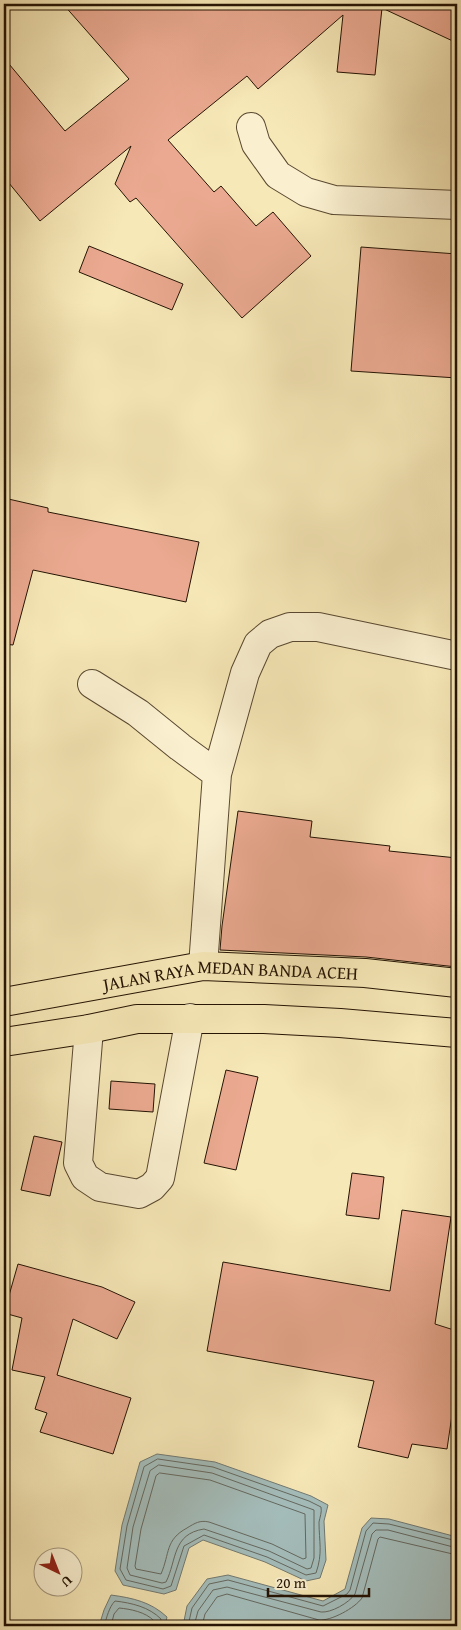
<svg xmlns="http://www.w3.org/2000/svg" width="461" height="1630" viewBox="0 0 461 1630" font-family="'Gentium Book Plus',serif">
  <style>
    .water { fill: #a4bdbb; stroke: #717971 }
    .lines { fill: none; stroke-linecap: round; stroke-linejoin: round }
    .shore { stroke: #64685f; stroke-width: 1 }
    .building { fill: #eaa990; stroke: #241303 }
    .minor-casing { stroke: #594830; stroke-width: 30 }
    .highway-casing { stroke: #241303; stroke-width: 30 }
    .minor { stroke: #faf0d0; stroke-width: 28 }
    .highway { stroke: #f7e8b7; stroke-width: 28 }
    .labels { text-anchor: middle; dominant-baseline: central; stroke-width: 5; stroke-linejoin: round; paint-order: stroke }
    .street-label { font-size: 18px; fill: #241303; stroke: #faf0d0 }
  </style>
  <rect width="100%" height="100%" fill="#f7e8b7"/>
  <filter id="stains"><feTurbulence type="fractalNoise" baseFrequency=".004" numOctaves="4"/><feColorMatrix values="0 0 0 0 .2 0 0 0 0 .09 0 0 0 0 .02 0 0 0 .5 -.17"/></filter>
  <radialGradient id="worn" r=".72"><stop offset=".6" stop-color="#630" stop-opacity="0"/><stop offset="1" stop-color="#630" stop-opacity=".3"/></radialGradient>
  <path class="water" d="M157 1454 215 1462 311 1496 328 1505 324 1521 326 1560 320 1578 306 1581 265 1562 203 1540 189 1548 176 1590 164 1594 123 1585 115 1571 122 1525 140 1462Z
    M371 1518 389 1519 457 1537V1626H183L187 1606 207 1579 228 1575 323 1601 345 1589 362 1528Z
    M111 1595C133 1598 151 1602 167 1617L165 1626H99L104 1610Z"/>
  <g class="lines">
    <path class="shore" d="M158 1459 213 1467 309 1501 321 1507C322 1512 320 1517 319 1522 319 1542 323 1553 316 1573L306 1575 267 1557 204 1535 184 1546 171 1586 163 1589 126 1580 120 1569 127 1526 144 1467Z
      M159 1465 212 1473 314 1510V1558L311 1568 307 1569 269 1551 204 1529C172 1534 177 1560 166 1582L162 1583 130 1575 127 1568 133 1527 150 1471Z
      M160 1473 210 1480 305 1514 306 1558 303 1559 272 1544 209 1522C200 1520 195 1523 187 1528 165 1540 170 1553 161 1574L136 1569 135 1566 141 1529 156 1476Z
      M104 1626C107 1617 109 1607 115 1601 132 1603 149 1607 161 1619L160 1626
      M111 1626 114 1614 119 1608C130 1609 146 1612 154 1621V1626
      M188 1626 192 1608 209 1584 228 1580 323 1606 347 1594 350 1590 366 1531 373 1523 389 1524 457 1541
      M194 1626 198 1611 213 1590 227 1587 321 1612C331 1613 349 1603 355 1594L372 1534 376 1530H388L457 1548
      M202 1626 205 1614 217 1597 227 1594 319 1620C331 1621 355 1608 362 1598L378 1539 380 1537 457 1555"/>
  </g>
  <path class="building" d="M63 4H457V43L382 8 375 75 337 72 343 15 258 89 247 76 168 140 214 192 221 186 256 226 273 212 311 256 242 318 136 198 130 202 115 184 131 146 40 221 4 177V58L65 131 129 79Z
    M89 246 183 284 172 310 79 272Z
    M361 247 457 254V378L351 371Z
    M4 498 48 508V512L199 542 186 602 33 570 13 645 4 644Z
    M238 811 312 821 310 837 390 846 389 851 457 858V967L366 957 220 950 222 926Z
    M226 1070 258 1077 236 1170 204 1163Z
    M111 1081 155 1084 153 1112 109 1109Z
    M34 1136 62 1142 50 1196 21 1190Z
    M352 1173 384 1177 379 1219 346 1215Z
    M402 1210 451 1217 435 1324 457 1331V1381L447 1449 412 1444 408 1458 358 1447 374 1381 207 1351 223 1262 390 1291Z
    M18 1264 102 1287 135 1302 117 1339 73 1319 57 1375 131 1398 113 1454 40 1432 47 1413 35 1409 45 1377 12 1370 22 1318 4 1313Z"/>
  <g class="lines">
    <defs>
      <path id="minor" d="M251 127 256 144 278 175 306 192 334 200 457 205
        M92 684 138 713 180 747 217 774 203 966
        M217 774 245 673 258 644 270 634 290 627H318L457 656
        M89 1029 78 1163 85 1177 100 1187 139 1194 152 1187 160 1178 190 1018"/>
      <g id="highway">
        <path id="s1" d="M4 1002 203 966 365 973 457 983"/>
        <path d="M4 1042 89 1029 137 1019H264L340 1023 457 1033"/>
      </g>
    </defs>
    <use href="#minor" class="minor-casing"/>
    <use href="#highway" class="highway-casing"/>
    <use href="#minor" class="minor"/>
    <use href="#highway" class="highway"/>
  </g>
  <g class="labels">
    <g class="street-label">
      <text stroke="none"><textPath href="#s1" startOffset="229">JALAN RAYA MEDAN BANDA ACEH</textPath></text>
    </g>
  </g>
  <rect width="461" height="1630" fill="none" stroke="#f7e8b7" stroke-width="20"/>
  <rect x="5" y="5" width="451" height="1620" fill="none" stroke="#241303" stroke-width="2.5"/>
  <rect x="10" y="10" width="441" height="1610" fill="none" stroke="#241303"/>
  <g transform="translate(58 1572) rotate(137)"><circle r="24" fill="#faf0d0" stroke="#a4987e"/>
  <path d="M0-4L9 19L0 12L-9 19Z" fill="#8f2418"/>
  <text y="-8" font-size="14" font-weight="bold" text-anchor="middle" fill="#241303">U</text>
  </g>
  <path d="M268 1588v8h101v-8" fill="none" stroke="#241303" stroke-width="2.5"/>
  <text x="276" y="1588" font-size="15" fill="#241303" stroke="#faf0d0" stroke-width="4" paint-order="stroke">20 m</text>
  <rect width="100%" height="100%" filter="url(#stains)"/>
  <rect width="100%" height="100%" fill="url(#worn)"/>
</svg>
